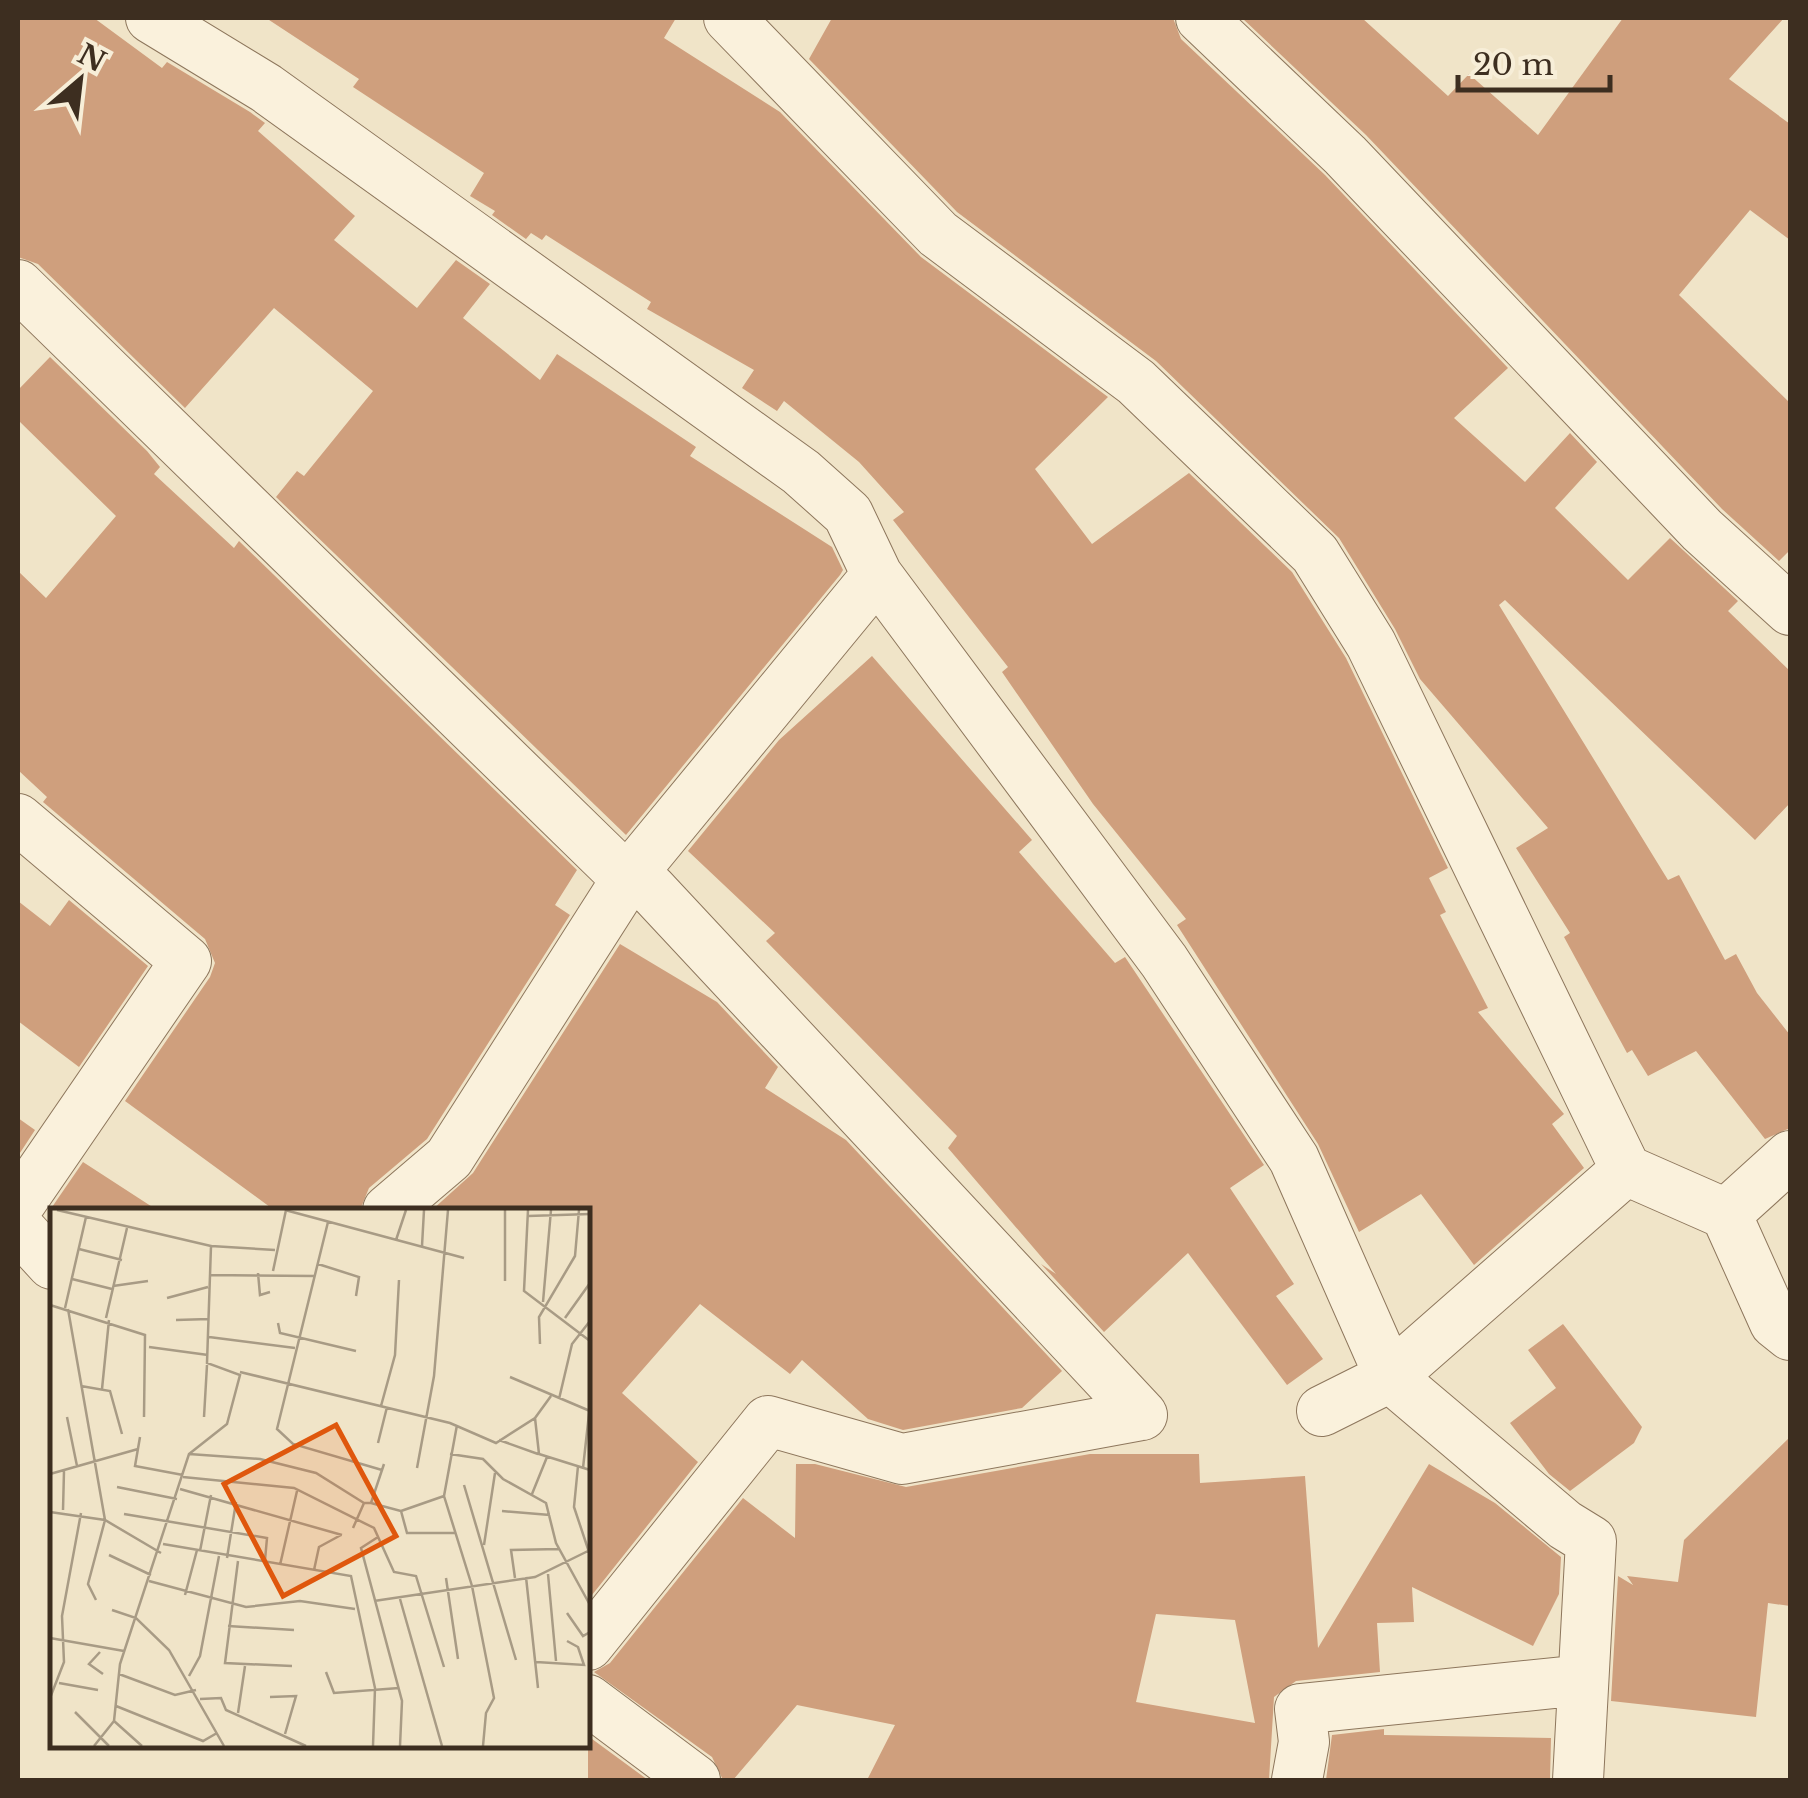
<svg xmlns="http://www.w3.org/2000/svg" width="1808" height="1798" viewBox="0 0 1808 1798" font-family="'Libre Baskerville',serif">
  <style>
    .building { fill: #cf9f7d; fill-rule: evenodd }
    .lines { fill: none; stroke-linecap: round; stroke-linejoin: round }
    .street-casing { stroke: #8d765c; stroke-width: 52 }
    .street { stroke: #faf1dc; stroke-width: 50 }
    .inset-road { fill: none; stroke: #a89b85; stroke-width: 2.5 }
    .view { fill: #df570d; fill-opacity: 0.15; stroke: #df570d; stroke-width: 5 }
    .inset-edge { fill: none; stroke: #3d2e20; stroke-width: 5 }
  </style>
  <rect width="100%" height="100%" fill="#f0e4c8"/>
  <path class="building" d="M18 18H94L162 68 167 62 250 112 265 123 258 131 355 216 334 240 417 308 456 260 490 284 463 318 540 380 557 354 696 447 690 456 832 547 843 570 840 575 626 835 276 497 297 471 304 476 373 391 274 308 185 408 38 264 18 257Z
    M266 18H676L664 38 780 112 921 257 1108 397 1035 469 1092 544 1189 473 1292 572 1346 658 1448 868 1429 878 1446 912 1440 915 1488 1008 1478 1012 1564 1114 1552 1124 1584 1168 1474 1265 1421 1194 1359 1232 1318 1144 1177 925 1186 919 1093 804 1002 672 1008 667 893 520 904 512 859 462 784 401 777 411 742 388 754 370 647 309 651 302 546 235 542 240 531 233 526 239 492 215 495 211 470 196 484 173 353 87 359 79Z
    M832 18H1173L1181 39 1325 175 1508 368 1454 418 1525 482 1570 433 1597 462 1555 508 1628 580 1670 538 1738 601 1728 611 1790 671V803L1755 840 1505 600 1499 605 1668 880 1679 875 1725 960 1736 954 1757 993 1790 1035V1128L1765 1139 1696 1051 1648 1076 1632 1050 1627 1053 1564 937 1570 933 1516 848 1548 828 1420 679 1395 629 1339 538 1156 361 957 212 809 59Z
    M1242 18H1362L1448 96 1469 74 1538 135 1623 18H1784L1729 79 1790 124V240L1750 210 1679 295 1790 403V550L1779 561 1722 509 1366 135Z
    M50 357 147 451 160 467 154 474 234 548 239 541 577 870 555 905 570 915 427 1139 369 1188 360 1210H274L125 1101 210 977 215 963 205 939 43 802 47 797 18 770V571L46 598 116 516 18 420V390Z
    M872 656 1032 840 1019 852 1115 963 1125 957 1264 1165 1230 1188 1294 1284 1276 1296 1323 1359 1287 1385 1188 1253 1104 1332 1041 1264 1056 1274 948 1148 957 1136 766 941 775 933 688 851 779 740Z
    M69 900 148 966 79 1067 18 1021V901L50 926Z
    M620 944 717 1002 778 1067 765 1088 846 1140 1062 1371 1022 1408 903 1430 868 1419 802 1360 790 1374 700 1304 622 1393 698 1462 588 1600V1210H432L473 1173Z
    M18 1118 35 1130 18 1156Z
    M83 1162 157 1210H50Z
    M1563 1324 1642 1427 1634 1443 1570 1491 1549 1474 1510 1423 1556 1388 1528 1350Z
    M1790 1437V1606L1768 1603 1756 1717 1611 1701 1618 1576 1633 1585 1627 1576 1678 1582 1684 1540Z
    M1090 1454H1199L1200 1483 1305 1476 1318 1648 1429 1464 1495 1503 1561 1557 1559 1594 1533 1646 1412 1587 1414 1622 1377 1623 1380 1672 1296 1681 1274 1697 1269 1780H867L895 1725 797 1705 733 1780H723L712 1757 594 1672 610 1663 743 1498 795 1538 796 1464H815L906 1487ZM1156 1614 1235 1620 1255 1723 1136 1702Z
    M1384 1729V1735L1551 1738 1550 1780H1326L1332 1735Z
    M588 1736 648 1780H588Z"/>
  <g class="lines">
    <defs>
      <path id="street" d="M151 18 266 88 801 472 848 514 877 575 1164 961 1294 1159 1390 1377 1565 1525 1591 1541 1578 1780
        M729 18 938 234 1136 382 1315 554 1371 644 1626 1170
        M1201 18 1345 155 1702 530 1790 610
        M18 285 627 879 651 889 1142 1415
        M18 819 186 961 18 1206
        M388 1210 449 1158 627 879 877 575
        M1726 1214 1775 1323 1790 1335
        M18 1227 52 1264
        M1322 1411 1390 1377 1626 1170 1726 1214 1790 1156
        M588 1645 768 1421 902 1459 1142 1415
        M588 1700 695 1780
        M1297 1780 1304 1742 1300 1709 1583 1680"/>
    </defs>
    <use href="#street" class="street-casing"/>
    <use href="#street" class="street"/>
  </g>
  <g transform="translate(50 1208)">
    <rect width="540" height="540" fill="#f0e4c8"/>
    <path class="inset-road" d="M7 2 161 38 157 155 190 167 177 216 139 246 70 456 64 513 44 538M235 2 414 50M478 2 474 83 540 133M478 8 540 6M278 14 227 221 243 236 332 262M346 32 356 2M161 38 225 42M372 38 374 2M29 41 72 52M268 56 309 69 306 88M223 63 236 2M208 65 210 87 220 84M159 67 265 68M22 71 62 81M455 73V2M63 78 98 73M117 90 158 79M493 94 501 2M0 97 95 127 94 209M15 100 36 9M18 101 55 312 38 376 46 392M56 110 77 20M515 110 540 75M126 112 159 111M228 115 230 125 306 143M159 129 245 140M490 136 489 109 525 48 529 2M99 139 158 147M190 164 400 215 446 235 485 210 501 188M460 169 540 203M31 178 60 183 72 226M52 181 59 112M509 191 522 136 540 113M331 198 345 147 349 72M17 209 27 258M154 209 157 157M485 210 489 246 540 262M407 217 394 288 422 378 444 490 436 505 433 538M90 229 85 258 133 267M449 232 488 246M328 235 337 199M139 246 210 251 266 265 314 295M400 246 433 251 453 271 496 295 506 335 540 397M528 258 524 299 540 347M367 260 384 168 398 2M533 260 540 197M0 266 88 241M133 269 244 280 324 320 344 364 366 368 394 459M414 277 466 452M67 279 127 291M130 281 292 327M482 286 497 249M321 295 351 303 357 325H405M13 302 14 263M351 303 394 288M452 303 500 307M0 304 55 312 111 345M74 306 217 330 215 352M303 320 314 295H321L334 256M328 329 311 340 352 493 350 538M113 336 301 368 325 480 323 538M434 337 445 265M150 343 161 287M59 347 101 367M177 350 186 294M188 353 175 455 242 458M230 357 247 283M264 362 269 339 291 327M498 366 506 453M476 369 488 480M396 370 408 451M465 370 461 342 509 341M99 373 196 399 250 393 305 401M135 387 147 342M350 391 392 538M324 393 485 369 540 342M62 402 86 410 119 442 174 538M517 405 533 428 540 424M178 418 244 422M0 430 74 443M50 444 39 456 53 466M486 454 534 457 528 439 517 433M276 464 284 485 349 480M69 466 125 487 146 482M139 468 150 448 169 348M9 475 48 482M220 489 246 488 235 526M0 490 14 454 12 408 31 305M150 491 171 490 176 502 256 538M66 498 153 533 167 525M25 504 59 538M188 505 195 458M64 513 92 538"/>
    <path class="view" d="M286 217 346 328 233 388 174 276Z"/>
    <rect width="540" height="540" class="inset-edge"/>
  </g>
  <rect width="1808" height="1798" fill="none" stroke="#3d2e20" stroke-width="40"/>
  <g transform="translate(80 80) rotate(28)" stroke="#f7eed8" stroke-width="8" paint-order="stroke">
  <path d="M0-8L18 38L0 25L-18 38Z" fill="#3d2e20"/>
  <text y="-15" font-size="28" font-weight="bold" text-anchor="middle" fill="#3d2e20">N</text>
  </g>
  <path d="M1458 75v15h152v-15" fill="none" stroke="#3d2e20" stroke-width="5"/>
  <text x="1473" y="75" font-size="30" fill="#3d2e20" stroke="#f7eed8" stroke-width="8" paint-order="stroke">20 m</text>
</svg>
